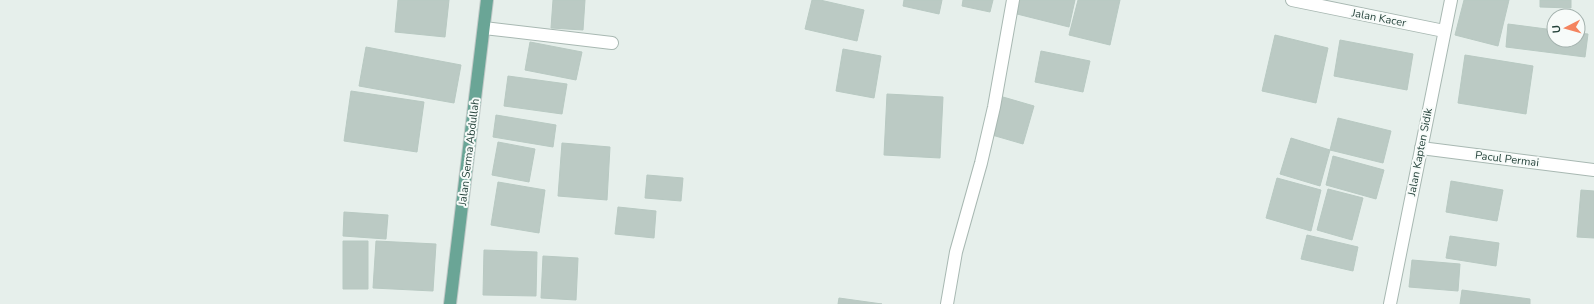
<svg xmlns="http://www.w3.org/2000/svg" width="1594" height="304" viewBox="0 0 1594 304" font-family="'Nunito Sans',sans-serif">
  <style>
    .building { fill: #bbcac4; stroke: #b8c9c2 }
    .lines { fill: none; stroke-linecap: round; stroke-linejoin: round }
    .minor-casing { stroke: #a8b8b2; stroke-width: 14 }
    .major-casing { stroke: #c2cac8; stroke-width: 14 }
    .minor { stroke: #fff; stroke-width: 12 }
    .major { stroke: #6aa596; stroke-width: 12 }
    .labels { text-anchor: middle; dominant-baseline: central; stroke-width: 4; stroke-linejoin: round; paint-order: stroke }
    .street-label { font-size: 11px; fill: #24423a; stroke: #f7fbf9 }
  </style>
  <rect width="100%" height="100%" fill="#e6efeb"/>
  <path class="building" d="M398 0H449L445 37 395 32Z
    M553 0H585L583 30 551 28Z
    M812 0H820L864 10 857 41 805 29Z
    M904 0H942L939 14 903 6Z
    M963 0H993L990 12 962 6Z
    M1020 0H1075L1069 27 1017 14Z
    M1078 0H1120L1110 45 1069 35Z
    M1464 0H1509L1498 46 1455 35Z
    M1540 0H1571V8L1540 7Z
    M1508 24 1554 30V40H1578V33L1588 34 1585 57 1506 47Z
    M1275 35 1328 48 1316 103 1262 91Z
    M1340 40 1413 54 1407 90 1334 76Z
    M530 42 582 52 576 80 525 70Z
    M366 47 461 65 454 103 359 86Z
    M843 49 881 56 874 98 836 91Z
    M1041 51 1090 61 1083 92 1035 82Z
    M1465 55 1533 66 1526 114 1458 103Z
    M508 76 567 84 562 114 504 106Z
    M351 91 424 102 417 152 344 141Z
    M887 94 943 97 940 158 884 155Z
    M1003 97 1034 106 1023 144 992 135Z
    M496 115 556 125 553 147 493 137Z
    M1338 118 1391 131 1383 163 1330 150Z
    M1291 138 1330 150 1320 186 1280 174Z
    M498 142 535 149 529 182 492 175Z
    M562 143 610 147 607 200 558 196Z
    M1333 156 1384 170 1376 199 1326 185Z
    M647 175 683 178 681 201 645 198Z
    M1277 178 1321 190 1311 231 1266 218Z
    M1451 181 1503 190 1497 221 1446 212Z
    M498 182 545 190 539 233 491 225Z
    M1328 189 1363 198 1352 240 1317 230Z
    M1581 190 1594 191V238L1577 237Z
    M618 207 656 211 654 238 615 234Z
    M344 212 388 215 386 239 343 236Z
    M1307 235 1358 247 1353 271 1301 259Z
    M1450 236 1499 243 1496 266 1446 258Z
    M343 241H368V289H343Z
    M376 241 436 244 433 291 373 288Z
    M484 250 537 252 536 296 483 295Z
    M543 256 578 258 576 300 541 298Z
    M1412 260 1460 264 1458 291 1409 287Z
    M1462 290 1530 299V304H1460Z
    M839 298 882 304H838Z"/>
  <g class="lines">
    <defs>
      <path id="minor" d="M1292 0 1444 31
        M484 28 612 43
        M1421 148 1594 170
        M947 304 956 252 981 163 994 107 1013 0
        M1390 304 1451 0"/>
      <path id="major" d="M450 304 487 0"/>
    </defs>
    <use href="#minor" class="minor-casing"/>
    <use href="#major" class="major-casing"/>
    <use href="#minor" class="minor"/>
    <use href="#major" class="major"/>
  </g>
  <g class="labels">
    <g class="street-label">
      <text transform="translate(1379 18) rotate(11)">Jalan Kacer</text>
      <text transform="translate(469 152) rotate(-83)">Jalan Serma Abdullah</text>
      <text transform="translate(1420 152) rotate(-79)">Jalan Kapten Sidik</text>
      <text transform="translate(1507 159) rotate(7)">Pacul Permai</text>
    </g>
  </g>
  <g transform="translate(1566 28) rotate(264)"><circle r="19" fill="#f7fbf9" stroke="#a3b1ad"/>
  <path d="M0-3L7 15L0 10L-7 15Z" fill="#f4845f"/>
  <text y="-6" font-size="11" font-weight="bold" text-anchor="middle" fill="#24423a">U</text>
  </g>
</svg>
